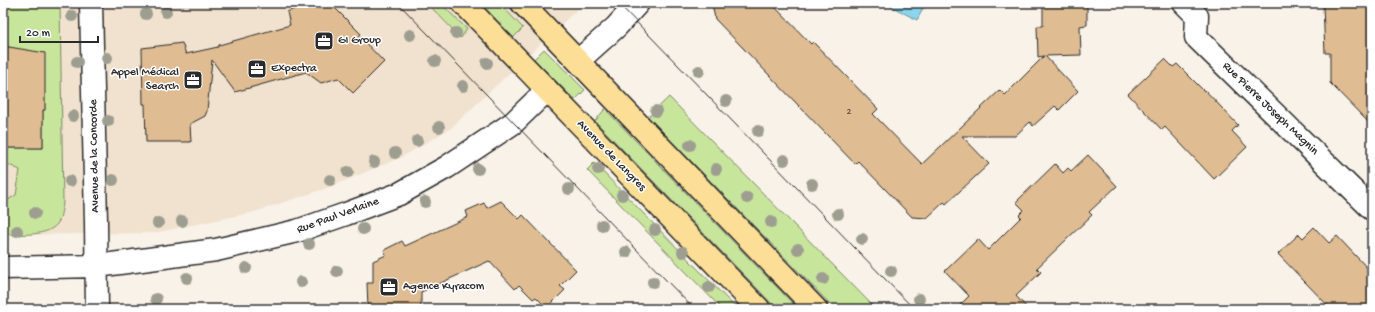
<svg xmlns="http://www.w3.org/2000/svg" width="1375" height="312" viewBox="0 0 1375 312" font-family="'Gochi Hand',sans-serif">
  <style>
    .built { fill: #f1e2cf }
    .green { fill: #c8e59c; stroke: #7a8864 }
    .water { fill: #8bd6ec; stroke: #65929f }
    .building { fill: #dfbc91; stroke: #2b2b2b }
    .lines { fill: none; stroke-linecap: round; stroke-linejoin: round }
    .street-casing { stroke: #2b2b2b; stroke-width: 25 }
    .primary-casing { stroke: #2b2b2b; stroke-width: 25 }
    .street { stroke: #fff; stroke-width: 22 }
    .primary { stroke: #fcde96; stroke-width: 22 }
    .tram { stroke: #2b2b2b; stroke-width: 1 }
    .tree { fill: #9d9e90 }
    .labels { text-anchor: middle; dominant-baseline: central; stroke-width: 3; stroke-linejoin: round; paint-order: stroke }
    .number-label { font-size: 10px; fill: #584f44 }
    .poi-label { font-size: 12px; fill: #2b2b2b; stroke: #fff; text-anchor: start }
    .street-label { font-size: 12px; fill: #2b2b2b; stroke: #fff }
  </style>
  <rect width="100%" height="100%" fill="#f9f2e9"/>
  <filter id="ink" filterUnits="userSpaceOnUse"><feTurbulence type="fractalNoise" baseFrequency=".025" numOctaves="2"/><feDisplacementMap in="SourceGraphic" scale="8" xChannelSelector="R" yChannelSelector="G"/><feConvolveMatrix kernelMatrix="1 2 1 2 8 2 1 2 1" color-interpolation-filters="sRGB"/></filter>
  <g filter="url(#ink)">
    <path class="built" d="M3 3H584L451 128 402 157 330 187 255 212 154 233 3 235Z"/>
    <path class="green" d="M3 3H60L63 203C62 209 61 216 59 221 50 238 19 234 3 234V203L16 195 20 170 3 162V150H6L7 148H43V110H45L44 54 3 46Z
      M427 3H440L467 29 461 38Z
      M481 3H499L523 28 513 38Z
      M544 49 585 90 575 100 534 59Z
      M669 97 876 309H835L648 117Z
      M605 109 798 309H777L595 121Z
      M594 163 737 309H722L587 170Z"/>
    <path class="water" d="M885 3H926L917 20Z"/>
    <path class="building" d="M308 3H330L361 34 359 36 384 62 353 93 338 78 321 83 306 72 235 92 212 60 207 111 205 116 190 124 191 142H146L145 104H143L142 48 182 43 186 54 218 47 219 45 290 25 287 12Z
      M712 3H771L811 44 813 42 878 109 873 114 922 164 1000 90 1005 95 1044 56 1038 57 1037 26H1043V3H1087V25L1080 26 1081 55 1045 56 1078 91 1059 110 1055 106 1033 126 1030 122 1015 136H962L989 164 946 204 944 202 927 218 912 217 858 161 855 164 715 19Z
      M1330 3H1371L1372 126 1330 83V53H1325L1323 5H1330Z
      M3 46 45 53V110H43V148H3Z
      M1165 59 1173 67 1177 64 1204 91 1205 90 1238 125 1232 131 1247 147 1214 179 1165 127 1162 130 1128 94Z
      M1088 155 1117 186 1089 212 1092 215 1037 268 1041 272 1016 296 1028 309H956L969 296 945 271 978 239 988 250 1021 217 1019 215 1024 210 1016 202 1055 164 1063 173 1068 168 1071 171Z
      M501 201 519 219 523 215 576 270 560 286 565 290 547 308 536 297 533 299 519 285 515 289 489 261 421 292V309H368L367 283H373V261L386 255 384 250 402 241 405 246 468 217 466 211 484 203 487 208Z
      M1314 227 1329 243 1337 236 1372 273V309H1331L1278 254 1299 234 1303 238Z"/>
    <g class="lines">
      <defs>
        <path id="street" d="M91 3 96 222 97 309
          M1184 3 1197 16 1196 37 1372 209
          M578 61 616 27 638 3
          M3 268 97 266 216 250 297 231 346 214 399 194 447 167 513 123 547 90"/>
        <path id="primary" d="M463 3 759 309
          M522 3 816 309"/>
      </defs>
      <use href="#street" class="street-casing"/>
      <use href="#primary" class="primary-casing"/>
      <use href="#street" class="street"/>
      <use href="#primary" class="primary"/>
      <path class="tram" d="M398 3 694 309
        M618 3 914 309"/>
    </g>
    <g class="tree">
      <circle cx="166" cy="12" r="6"/>
      <circle cx="146" cy="14" r="6"/>
      <circle cx="72" cy="16" r="6"/>
      <circle cx="456" cy="33" r="6"/>
      <circle cx="410" cy="35" r="6"/>
      <circle cx="107" cy="58" r="6"/>
      <circle cx="435" cy="61" r="6"/>
      <circle cx="77" cy="62" r="6"/>
      <circle cx="487" cy="63" r="6"/>
      <circle cx="699" cy="71" r="6"/>
      <circle cx="463" cy="86" r="6"/>
      <circle cx="726" cy="101" r="6"/>
      <circle cx="656" cy="111" r="6"/>
      <circle cx="73" cy="116" r="6"/>
      <circle cx="108" cy="121" r="6"/>
      <circle cx="439" cy="127" r="6"/>
      <circle cx="758" cy="131" r="6"/>
      <circle cx="417" cy="141" r="6"/>
      <circle cx="690" cy="145" r="6"/>
      <circle cx="395" cy="153" r="6"/>
      <circle cx="784" cy="160" r="6"/>
      <circle cx="374" cy="162" r="6"/>
      <circle cx="478" cy="169" r="6"/>
      <circle cx="598" cy="169" r="6"/>
      <circle cx="716" cy="169" r="6"/>
      <circle cx="348" cy="172" r="6"/>
      <circle cx="113" cy="180" r="6"/>
      <circle cx="330" cy="180" r="6"/>
      <circle cx="70" cy="181" r="6"/>
      <circle cx="812" cy="184" r="6"/>
      <circle cx="569" cy="189" r="6"/>
      <circle cx="622" cy="195" r="6"/>
      <circle cx="747" cy="198" r="6"/>
      <circle cx="425" cy="202" r="6"/>
      <circle cx="35" cy="213" r="6"/>
      <circle cx="838" cy="214" r="6"/>
      <circle cx="182" cy="221" r="6"/>
      <circle cx="771" cy="222" r="6"/>
      <circle cx="158" cy="223" r="6"/>
      <circle cx="602" cy="225" r="6"/>
      <circle cx="363" cy="229" r="6"/>
      <circle cx="655" cy="230" r="6"/>
      <circle cx="17" cy="231" r="6"/>
      <circle cx="862" cy="239" r="6"/>
      <circle cx="309" cy="244" r="6"/>
      <circle cx="798" cy="249" r="6"/>
      <circle cx="626" cy="252" r="6"/>
      <circle cx="683" cy="252" r="6"/>
      <circle cx="246" cy="268" r="6"/>
      <circle cx="337" cy="271" r="6"/>
      <circle cx="891" cy="271" r="6"/>
      <circle cx="187" cy="278" r="6"/>
      <circle cx="823" cy="279" r="6"/>
      <circle cx="301" cy="282" r="6"/>
      <circle cx="653" cy="282" r="6"/>
      <circle cx="709" cy="287" r="6"/>
      <circle cx="156" cy="299" r="6"/>
      <circle cx="919" cy="299" r="6"/>
    </g>
  </g>
  <defs>
    <symbol id="office-square" viewBox="-11 -11 22 22"><rect x="-9" y="-9" width="18" height="18" rx="4" fill="#2b2b2b" stroke="#fff"/><path d="M-6-3h4V-5.5h4V-3h4V5H-6ZM-1-4.5V-3h2v-1.5ZM-6 0V1H6V0Z" fill="#fff"/></symbol>
  </defs>
  <g fill-rule="evenodd">
    <use href="#office-square" x="313" y="30" width="22" height="22"/>
    <use href="#office-square" x="246" y="58" width="22" height="22"/>
    <use href="#office-square" x="182" y="69" width="22" height="22"/>
    <use href="#office-square" x="378" y="276" width="22" height="22"/>
  </g>
  <g class="labels">
    <g class="number-label">
      <text x="849" y="112">2</text>
    </g>
    <g class="poi-label">
      <text x="338" y="41">GI Group</text>
      <text x="271" y="69">Expectra</text>
      <text x="179" y="73" text-anchor="end">Appel Médical<tspan x="179" dy="14">Search</tspan></text>
      <text x="403" y="287">Agence Kyracom</text>
    </g>
    <g class="street-label">
      <text transform="translate(1270 109) rotate(44)">Rue Pierre Joseph Magnin</text>
      <text transform="translate(95 156) rotate(-91)">Avenue de la Concorde</text>
      <text transform="translate(611 156) rotate(46)">Avenue de Langres</text>
      <text transform="translate(338 216) rotate(-20)">Rue Paul Verlaine</text>
    </g>
  </g>
  <rect width="1375" height="312" fill="none" stroke="#fff" stroke-width="16"/>
  <rect x="8" y="8" width="1359" height="296" fill="none" stroke="#2b2b2b" stroke-width="1.5" filter="url(#ink)"/>
  <path d="M20 36v6h78v-6" fill="none" stroke="#2b2b2b" stroke-width="2"/>
  <text x="26" y="36" font-size="12" fill="#2b2b2b" stroke="#ffffff" stroke-width="3" paint-order="stroke">20 m</text>
</svg>
